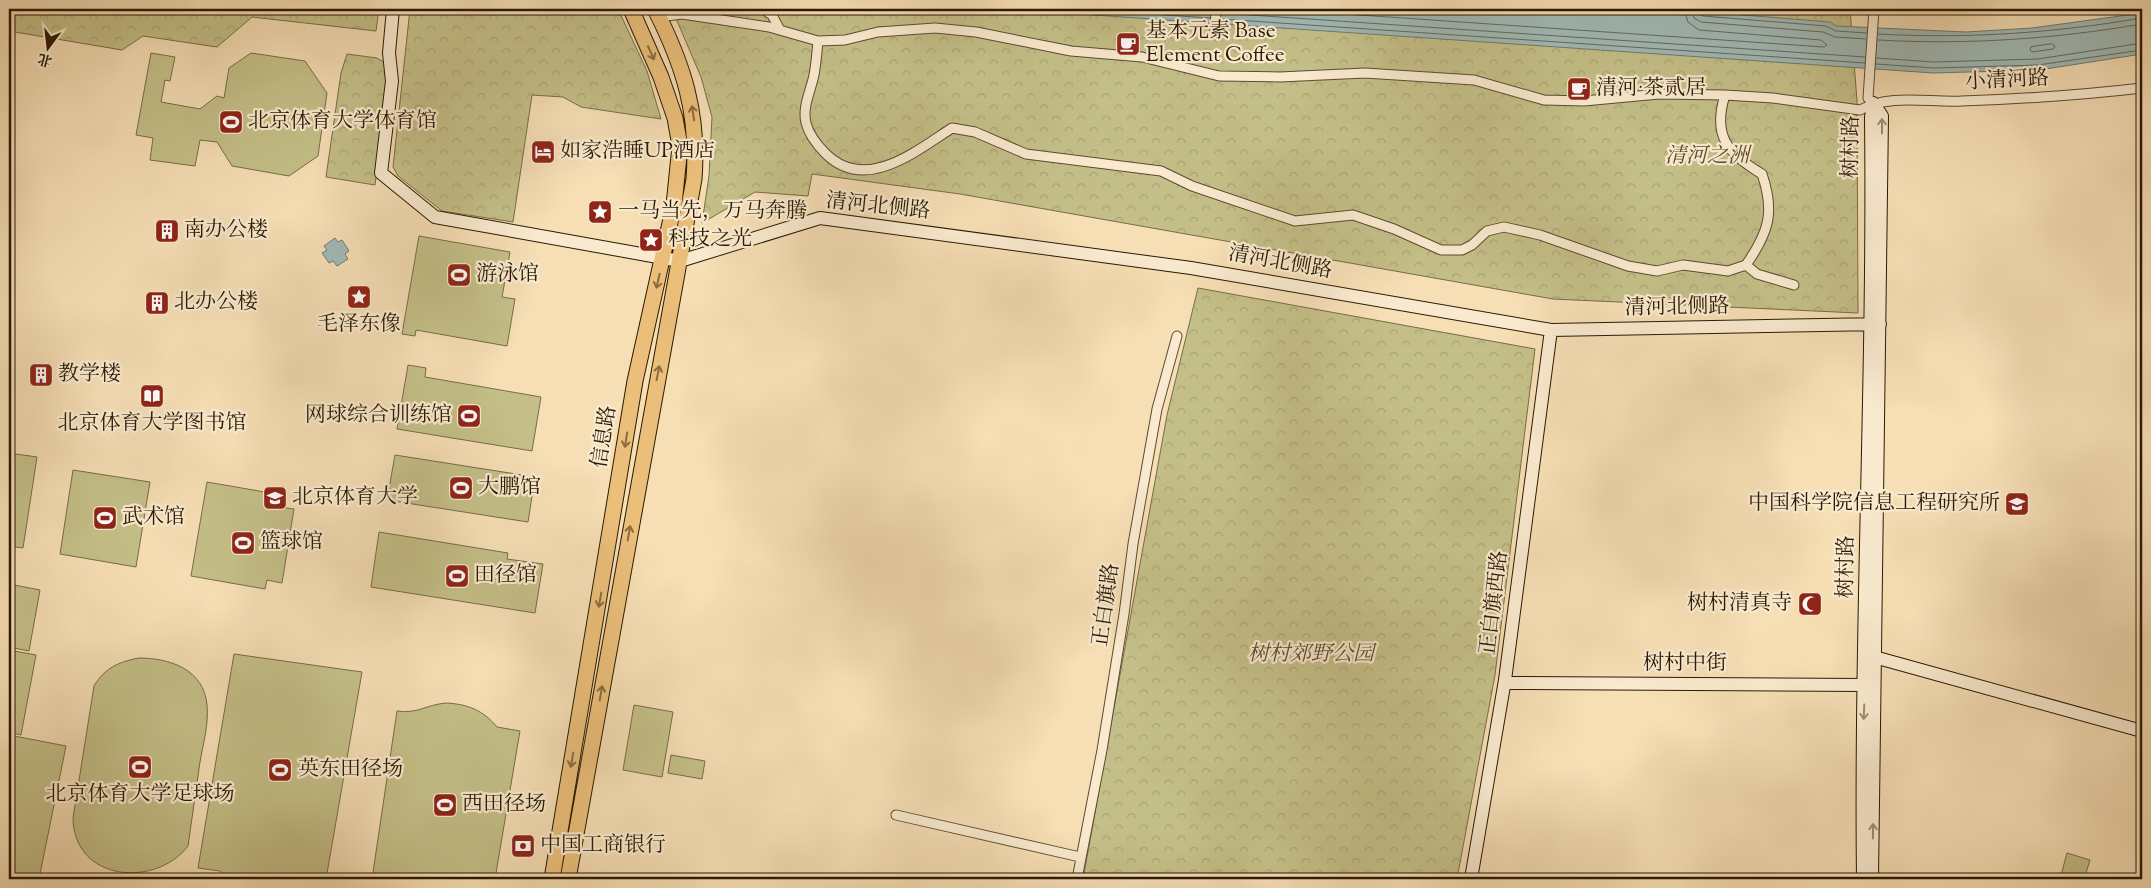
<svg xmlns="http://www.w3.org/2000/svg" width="2151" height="888" viewBox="0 0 2151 888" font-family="'Sorts Mill Goudy','Noto Serif SC',serif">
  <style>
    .forest { fill: url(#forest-crowns); stroke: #776c45 }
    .pitch { fill: #c4bf88; stroke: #776c45 }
    .water { fill: #a0bab7; stroke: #717a6f }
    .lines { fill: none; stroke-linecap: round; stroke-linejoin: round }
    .shore { stroke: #656a5c; stroke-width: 1 }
    .street-casing { stroke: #5d4a2f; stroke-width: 11 }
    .secondary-casing { stroke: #2a1902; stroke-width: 14 }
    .primary-casing { stroke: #2a1902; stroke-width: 17 }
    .street { stroke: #f9eacf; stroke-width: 9 }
    .secondary { stroke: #f9eacf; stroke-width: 12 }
    .primary { stroke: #ebbf7a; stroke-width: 15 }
    .oneway { stroke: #8a6c3e }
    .oneway2 { stroke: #9c8c73 }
    .labels { text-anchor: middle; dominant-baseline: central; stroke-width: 4.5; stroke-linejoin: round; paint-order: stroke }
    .poi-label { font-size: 21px; fill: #2a1902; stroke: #f9eacf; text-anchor: start }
    .street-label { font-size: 21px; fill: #2a1902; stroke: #f9eacf }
    .park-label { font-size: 21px; font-style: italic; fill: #584b2a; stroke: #f9eacf }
  </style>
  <defs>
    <pattern id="forest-crowns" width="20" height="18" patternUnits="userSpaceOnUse" patternTransform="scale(1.25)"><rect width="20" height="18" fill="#c4bf88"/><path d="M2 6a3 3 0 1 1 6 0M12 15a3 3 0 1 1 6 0" fill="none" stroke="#a9a474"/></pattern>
  </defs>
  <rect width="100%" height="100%" fill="#f6deb5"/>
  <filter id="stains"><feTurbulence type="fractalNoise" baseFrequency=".004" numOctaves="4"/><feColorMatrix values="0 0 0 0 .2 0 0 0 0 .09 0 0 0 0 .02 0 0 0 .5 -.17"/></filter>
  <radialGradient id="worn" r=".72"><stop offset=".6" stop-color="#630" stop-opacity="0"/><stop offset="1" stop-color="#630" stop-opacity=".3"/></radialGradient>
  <path class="forest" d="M9 9H379L376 31 252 17 217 47 143 36 122 50 9 31Z
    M410 9H618L647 71 661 119 581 107 563 97 532 95 513 222 442 211 398 176 393 167Z
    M672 9H1850L1857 101 1858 313 1553 299 960 194 812 174 808 196 755 192 702 223 709 176 712 117 701 77Z
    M347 54 377 58 385 63 389 79 375 185 326 177 341 73Z
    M1198 288 1535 349 1495 675 1457 879H1083L1167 415Z"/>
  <path class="pitch" d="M151 53 175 57 170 81 165 80 161 102 200 109 217 96 224 98 229 68 251 53 305 61 327 93 318 156 289 176 232 166 217 142 200 140 195 166 150 160 153 138 136 135Z
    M419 236 510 252 502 297 515 299 507 346 416 330 415 336 402 334Z
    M408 365 426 368 425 377 541 397 532 451 397 429Z
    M9 453 37 457 23 548 9 546Z
    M395 455 535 477 528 522 387 500Z
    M73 470 150 482 136 567 60 554Z
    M207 482 282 495 280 507 294 509 282 583 267 580 265 589 191 576Z
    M379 532 508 553 507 559 543 564 535 613 371 587Z
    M9 584 40 590 29 651 9 647Z
    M9 650 36 655 21 735 9 732Z
    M234 654 362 672 326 879H227L220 871 198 868Z
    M139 658C169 658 204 669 207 705 209 724 203 744 200 762 196 790 192 818 188 846 156 888 74 882 73 818L94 686C105 668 118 662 139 658Z
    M446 703C467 704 483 710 497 727L520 731 495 879H372L397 711C418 714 425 705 446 703Z
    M634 705 673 712 662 777 623 770Z
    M9 735 66 746 39 879H9Z
    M671 755 705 761 702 779 668 773Z
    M2067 853 2090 860 2084 879H2060Z"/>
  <path class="water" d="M1007 9H1667L1830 22 1836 26 1966 32 2032 28 2142 13V54L2039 70 1933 73Z
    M335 238 338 242 342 240 349 251 345 254 348 259 337 266 333 261 329 263 322 253 327 250 324 246Z"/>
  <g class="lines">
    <path class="shore" d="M1078 9 1210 18
      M1272 9 1824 47 1827 45 1821 40 1699 30 1688 22 1684 9
      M1691 9 1694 18 1701 22 1823 32 1835 37 1866 39
      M1698 9 1699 14 1703 16 1826 26 1836 31 1867 33
      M1221 13 1865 57
      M1221 19 1865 63
      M1878 34C1967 39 2054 33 2142 18
      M1878 40C1967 45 2054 39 2142 24
      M2052 44 2055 46 2053 49 2032 52 2030 50 2031 47Z
      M1876 58 1934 62 2038 59 2142 43
      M1876 64 1934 68 2038 65 2142 50"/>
    <defs>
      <path id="street" d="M763 9 772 15 780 30
        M659 17 682 14 769 27 818 41 845 40 878 32 935 28 976 32 1071 51 1142 57 1219 76 1280 77 1365 73 1474 80 1544 100 1584 101 1659 94 1725 95 1773 98 1860 110C1890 93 1930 103 1962 101 2022 99 2082 95 2142 88
        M1215 30 1216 9
        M818 41C817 52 816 64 814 75 811 90 802 107 806 123 809 135 818 146 826 154 866 193 916 151 952 128L975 132 1026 154 1161 171 1192 186 1295 221 1353 215 1394 229 1441 250H1462L1472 245 1487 231 1504 227 1540 235 1628 266 1657 271 1683 265 1728 271 1746 265
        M1725 95C1712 136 1728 154 1762 174 1775 212 1769 232 1746 265L1757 274 1794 285
        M1873 103 1868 98 1874 9
        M896 815 1080 857
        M1077 879 1102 750 1124 614 1133 544 1157 409 1177 336"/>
      <path id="secondary" d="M393 9 389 53 392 81 381 173 435 217 680 261 820 218 1191 268 1551 330 1880 324
        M1867 655 2142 731
        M1505 683 1865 685
        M1471 879 1505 680 1551 330
        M1863 879C1860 625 1874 371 1871 117L1873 103
        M1872 879 1882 116 1873 103"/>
      <path id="primary" d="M552 879 635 381 674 205 680 146 675 118 661 77 631 9
        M568 879 694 179C699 114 684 66 655 9"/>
    </defs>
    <use href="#street" class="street-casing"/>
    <use href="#secondary" class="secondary-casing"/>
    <use href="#primary" class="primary-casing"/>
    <use href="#street" class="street"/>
    <use href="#secondary" class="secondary"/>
    <use href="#primary" class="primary"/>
  </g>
  <defs><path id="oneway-shaft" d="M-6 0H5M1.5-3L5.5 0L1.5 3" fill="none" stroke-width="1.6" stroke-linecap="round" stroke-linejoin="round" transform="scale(1.25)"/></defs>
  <g class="oneway">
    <use href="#oneway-shaft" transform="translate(651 53) rotate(66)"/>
    <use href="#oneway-shaft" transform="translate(693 113) rotate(-99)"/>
    <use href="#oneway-shaft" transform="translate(658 281) rotate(103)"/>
    <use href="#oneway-shaft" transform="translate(658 373) rotate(-79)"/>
    <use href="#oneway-shaft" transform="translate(626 440) rotate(99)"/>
    <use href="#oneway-shaft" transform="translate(629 533) rotate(-80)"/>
    <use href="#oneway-shaft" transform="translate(600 600) rotate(100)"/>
    <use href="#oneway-shaft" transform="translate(601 693) rotate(-80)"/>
    <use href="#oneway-shaft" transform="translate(572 760) rotate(100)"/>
  </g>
  <g class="oneway2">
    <use href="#oneway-shaft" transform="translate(1882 126) rotate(-90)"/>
    <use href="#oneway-shaft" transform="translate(1864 712) rotate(92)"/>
    <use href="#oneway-shaft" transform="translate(1873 831) rotate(-89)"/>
  </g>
  <defs>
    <symbol id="cafe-square" viewBox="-11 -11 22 22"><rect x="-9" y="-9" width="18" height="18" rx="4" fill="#8f2418" stroke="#f9eacf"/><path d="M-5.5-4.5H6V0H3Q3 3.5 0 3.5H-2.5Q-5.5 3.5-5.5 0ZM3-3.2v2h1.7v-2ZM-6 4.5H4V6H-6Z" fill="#fff"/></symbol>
    <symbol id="stadium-square" viewBox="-11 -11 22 22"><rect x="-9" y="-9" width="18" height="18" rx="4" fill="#8f2418" stroke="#f9eacf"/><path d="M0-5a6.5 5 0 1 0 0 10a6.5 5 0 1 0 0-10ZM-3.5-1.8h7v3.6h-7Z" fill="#fff"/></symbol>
    <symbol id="hotel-square" viewBox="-11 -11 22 22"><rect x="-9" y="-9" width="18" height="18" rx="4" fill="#8f2418" stroke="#f9eacf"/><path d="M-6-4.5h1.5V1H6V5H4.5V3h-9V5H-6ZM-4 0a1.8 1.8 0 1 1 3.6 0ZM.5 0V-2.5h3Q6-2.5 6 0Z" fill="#fff"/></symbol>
    <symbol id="sight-square" viewBox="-11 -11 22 22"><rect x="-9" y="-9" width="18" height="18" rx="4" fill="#8f2418" stroke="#f9eacf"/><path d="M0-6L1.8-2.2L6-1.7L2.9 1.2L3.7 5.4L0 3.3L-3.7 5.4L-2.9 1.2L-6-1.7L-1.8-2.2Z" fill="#fff"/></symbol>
    <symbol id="building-square" viewBox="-11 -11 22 22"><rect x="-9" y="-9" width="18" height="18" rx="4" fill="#8f2418" stroke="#f9eacf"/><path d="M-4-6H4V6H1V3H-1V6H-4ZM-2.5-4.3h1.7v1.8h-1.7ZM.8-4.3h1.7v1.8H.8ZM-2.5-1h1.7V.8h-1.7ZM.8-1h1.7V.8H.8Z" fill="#fff"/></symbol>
    <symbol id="library-square" viewBox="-11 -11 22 22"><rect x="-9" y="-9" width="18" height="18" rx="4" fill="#8f2418" stroke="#f9eacf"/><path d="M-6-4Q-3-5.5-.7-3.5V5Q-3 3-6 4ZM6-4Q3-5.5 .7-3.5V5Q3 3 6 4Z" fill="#fff"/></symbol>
    <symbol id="university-square" viewBox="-11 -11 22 22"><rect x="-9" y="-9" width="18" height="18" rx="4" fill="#8f2418" stroke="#f9eacf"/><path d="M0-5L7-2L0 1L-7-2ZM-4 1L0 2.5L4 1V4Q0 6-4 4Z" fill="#fff"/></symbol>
    <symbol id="mosque-square" viewBox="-11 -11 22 22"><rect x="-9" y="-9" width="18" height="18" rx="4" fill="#8f2418" stroke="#f9eacf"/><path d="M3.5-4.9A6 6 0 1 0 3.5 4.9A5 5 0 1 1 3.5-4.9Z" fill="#fff"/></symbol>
    <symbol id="bank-square" viewBox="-11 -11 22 22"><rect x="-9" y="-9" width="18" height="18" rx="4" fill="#8f2418" stroke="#f9eacf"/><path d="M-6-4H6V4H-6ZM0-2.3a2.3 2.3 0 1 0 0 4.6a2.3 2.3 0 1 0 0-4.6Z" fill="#fff"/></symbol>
  </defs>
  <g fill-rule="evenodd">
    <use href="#cafe-square" x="1114" y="30" width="28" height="28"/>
    <use href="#cafe-square" x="1565" y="75" width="28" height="28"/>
    <use href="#stadium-square" x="217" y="108" width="28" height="28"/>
    <use href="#hotel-square" x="529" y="138" width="28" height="28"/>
    <use href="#sight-square" x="586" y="198" width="28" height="28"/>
    <use href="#building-square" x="153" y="217" width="28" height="28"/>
    <use href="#sight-square" x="637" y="226" width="28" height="28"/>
    <use href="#stadium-square" x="445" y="261" width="28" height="28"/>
    <use href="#sight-square" x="345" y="283" width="28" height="28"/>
    <use href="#building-square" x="143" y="289" width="28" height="28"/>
    <use href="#building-square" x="27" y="361" width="28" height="28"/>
    <use href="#library-square" x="138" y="382" width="28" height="28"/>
    <use href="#stadium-square" x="455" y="402" width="28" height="28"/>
    <use href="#stadium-square" x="447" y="474" width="28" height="28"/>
    <use href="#university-square" x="261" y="484" width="28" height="28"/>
    <use href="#university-square" x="2003" y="490" width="28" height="28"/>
    <use href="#stadium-square" x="91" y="504" width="28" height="28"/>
    <use href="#stadium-square" x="229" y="529" width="28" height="28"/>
    <use href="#stadium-square" x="443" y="562" width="28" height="28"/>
    <use href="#mosque-square" x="1796" y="590" width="28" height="28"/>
    <use href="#stadium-square" x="126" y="753" width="28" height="28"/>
    <use href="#stadium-square" x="266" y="756" width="28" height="28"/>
    <use href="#stadium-square" x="431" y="791" width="28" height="28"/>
    <use href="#bank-square" x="509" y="832" width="28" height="28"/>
  </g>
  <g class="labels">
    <g class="poi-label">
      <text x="1146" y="32">基本元素 Base<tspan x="1146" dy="24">Element Coffee</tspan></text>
      <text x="1596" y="89">清河·茶贰居</text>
      <text x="248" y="122">北京体育大学体育馆</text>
      <text x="560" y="152">如家浩睡UP酒店</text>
      <text x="618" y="212">一马当先，万马奔腾</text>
      <text x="184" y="231">南办公楼</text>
      <text x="668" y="240">科技之光</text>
      <text x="476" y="275">游泳馆</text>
      <text x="174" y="303">北办公楼</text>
      <text x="359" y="325" text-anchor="middle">毛泽东像</text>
      <text x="58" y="375">教学楼</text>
      <text x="452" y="416" text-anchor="end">网球综合训练馆</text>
      <text x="152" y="424" text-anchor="middle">北京体育大学图书馆</text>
      <text x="478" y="488">大鹏馆</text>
      <text x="292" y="498">北京体育大学</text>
      <text x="2000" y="504" text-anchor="end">中国科学院信息工程研究所</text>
      <text x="122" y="518">武术馆</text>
      <text x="260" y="543">篮球馆</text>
      <text x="474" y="576">田径馆</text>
      <text x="1792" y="604" text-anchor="end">树村清真寺</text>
      <text x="298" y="770">英东田径场</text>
      <text x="140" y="795" text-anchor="middle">北京体育大学足球场</text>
      <text x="462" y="805">西田径场</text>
      <text x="540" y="846">中国工商银行</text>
    </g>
    <g class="street-label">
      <text transform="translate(2007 81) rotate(-3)">小清河路</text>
      <text transform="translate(1852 147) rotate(-89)">树村路</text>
      <text transform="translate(878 207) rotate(6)">清河北侧路</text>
      <text transform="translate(1280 263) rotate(10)">清河北侧路</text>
      <text transform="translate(1677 308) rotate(-1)">清河北侧路</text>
      <text transform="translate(605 437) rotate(-81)">信息路</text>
      <text transform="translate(1847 567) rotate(-89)">树村路</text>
      <text transform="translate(1495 603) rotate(-83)">正白旗西路</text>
      <text transform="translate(1107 605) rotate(-82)">正白旗路</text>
      <text x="1685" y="664">树村中街</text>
    </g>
    <g class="park-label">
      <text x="1707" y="157">清河之洲</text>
      <text x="1311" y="655">树村郊野公园</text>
    </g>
  </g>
  <rect width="2151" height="888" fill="none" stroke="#f6deb5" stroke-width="30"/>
  <rect x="10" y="10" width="2131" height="868" fill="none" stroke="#2a1902" stroke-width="2.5"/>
  <rect x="15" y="15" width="2121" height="858" fill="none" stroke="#2a1902"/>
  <g transform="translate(48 48) rotate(195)" stroke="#f9eacf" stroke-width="4" paint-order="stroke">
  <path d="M0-4L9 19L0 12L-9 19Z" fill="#2a1902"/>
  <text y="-8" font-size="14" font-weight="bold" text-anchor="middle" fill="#2a1902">北</text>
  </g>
  <rect width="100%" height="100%" filter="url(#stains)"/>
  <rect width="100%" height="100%" fill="url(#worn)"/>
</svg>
